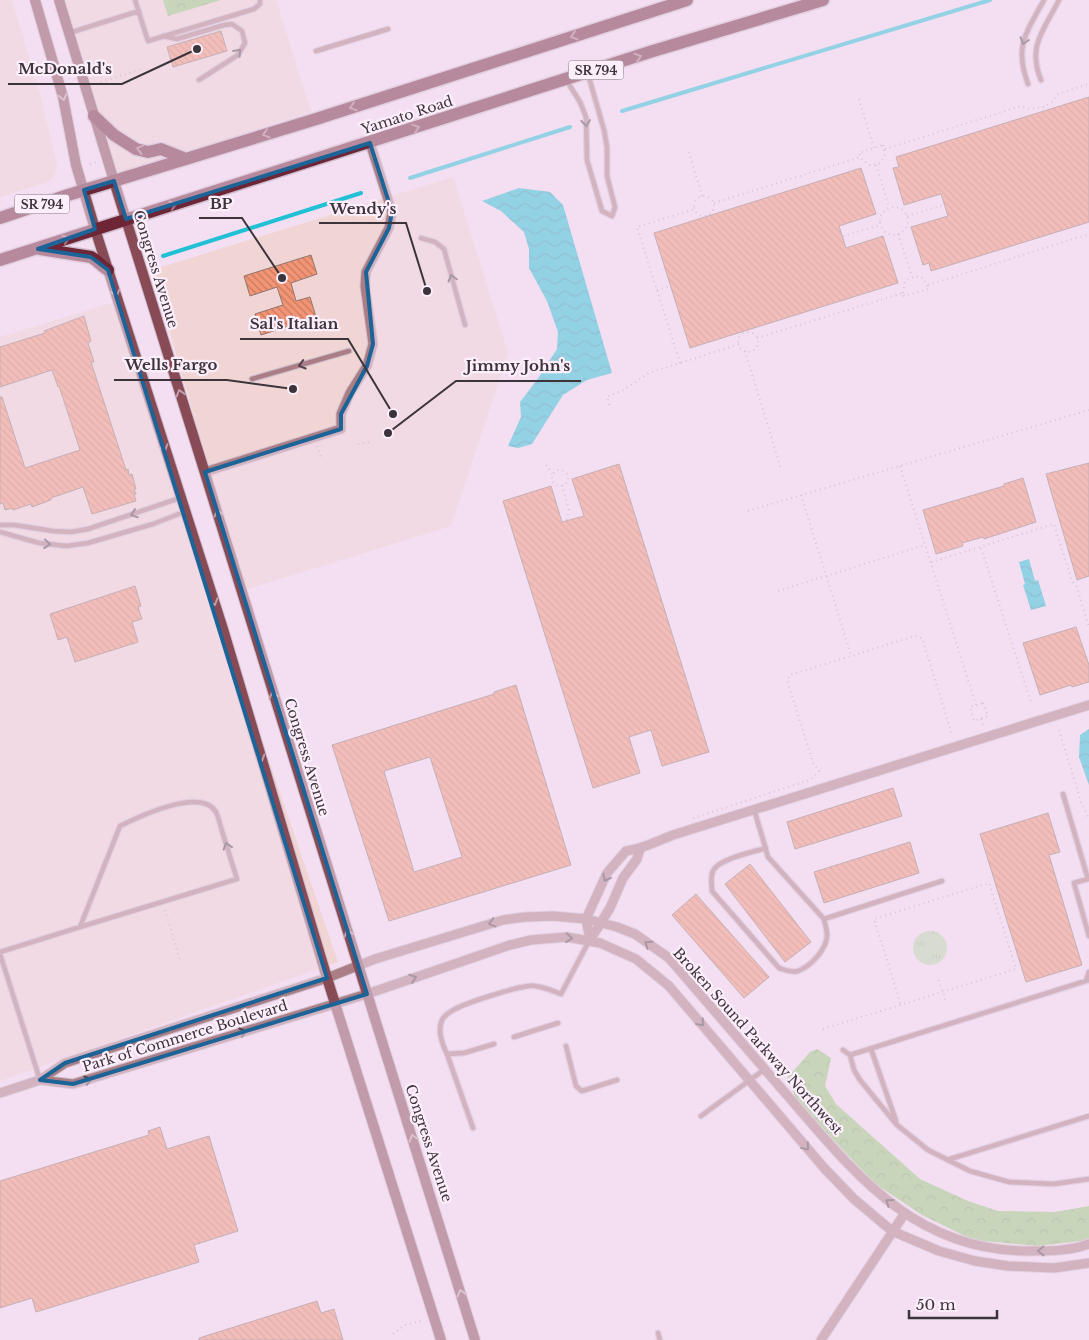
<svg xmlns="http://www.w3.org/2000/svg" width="1089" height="1340" viewBox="0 0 1089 1340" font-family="'Libre Baskerville',serif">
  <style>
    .commercial { fill: #f0d5d4 }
    .grass { fill: url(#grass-tufts) }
    .forest { fill: url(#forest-crowns) }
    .water { fill: url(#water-waves) }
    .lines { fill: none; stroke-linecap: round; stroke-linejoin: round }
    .stream { stroke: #21c0d5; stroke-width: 4 }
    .building { fill: url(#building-back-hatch); stroke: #8e7770; fill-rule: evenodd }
    .lane-casing { stroke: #cebdcd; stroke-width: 7 }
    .street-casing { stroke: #cebdcd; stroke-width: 11 }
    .secondary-casing { stroke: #cebdcd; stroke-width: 12 }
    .primary-casing { stroke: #cebdcd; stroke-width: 15 }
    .path { stroke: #b4a5b3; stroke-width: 2; stroke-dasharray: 1 4; stroke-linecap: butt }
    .lane { stroke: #aa7e84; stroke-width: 4.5 }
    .street { stroke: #aa7e84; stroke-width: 9 }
    .secondary { stroke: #884b56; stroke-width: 10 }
    .primary { stroke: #6e2536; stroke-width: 12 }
    .oneway { stroke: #a77585 }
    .oneway2 { stroke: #51434a }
    .oneway3 { stroke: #c29ca9 }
    .marked { fill: none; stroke: #1c6397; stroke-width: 4; stroke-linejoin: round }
    .labels { text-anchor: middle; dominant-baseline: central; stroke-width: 4.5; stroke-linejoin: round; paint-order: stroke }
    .shield { fill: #fdeefc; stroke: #756c75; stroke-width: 1 }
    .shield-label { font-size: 12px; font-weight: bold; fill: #3b343b }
    .street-label { font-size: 14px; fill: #3b343b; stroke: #fdeefc }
    .leader { fill: none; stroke: #3b343b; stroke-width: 2 }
    .callout-dot { fill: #3b343b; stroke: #fdeefc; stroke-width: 2 }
    .callout-label { font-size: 15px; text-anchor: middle; font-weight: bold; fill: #3b343b; stroke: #fdeefc; stroke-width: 4.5; stroke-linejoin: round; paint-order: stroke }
  </style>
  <defs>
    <pattern id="grass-tufts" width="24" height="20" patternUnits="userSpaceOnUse" patternTransform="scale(1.25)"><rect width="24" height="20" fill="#b8d9a9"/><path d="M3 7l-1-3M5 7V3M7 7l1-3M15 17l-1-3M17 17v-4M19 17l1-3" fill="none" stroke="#9fbb92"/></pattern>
    <pattern id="forest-crowns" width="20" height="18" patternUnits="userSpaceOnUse" patternTransform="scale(1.25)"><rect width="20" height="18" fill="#94cb7b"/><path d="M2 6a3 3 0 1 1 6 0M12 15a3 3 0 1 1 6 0" fill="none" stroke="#7aa666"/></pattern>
    <pattern id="water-waves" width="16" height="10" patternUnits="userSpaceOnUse" patternTransform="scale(1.25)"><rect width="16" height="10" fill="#21c0d5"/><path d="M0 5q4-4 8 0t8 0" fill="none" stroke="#1e9dae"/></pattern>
    <pattern id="building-back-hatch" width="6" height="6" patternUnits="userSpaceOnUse" patternTransform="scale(1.25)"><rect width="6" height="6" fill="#f39475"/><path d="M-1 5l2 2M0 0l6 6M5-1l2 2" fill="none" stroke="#c67a61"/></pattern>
  </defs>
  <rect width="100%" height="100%" fill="#f3dff1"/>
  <path class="commercial" d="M0 0H12L41 98 57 166 54 177 48 182 0 197Z
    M63 0H276L311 112 116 173Z
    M453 177 508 353 451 526 244 590 152 270Z
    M112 303 338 962 0 1081V337Z"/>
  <path class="grass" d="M913 948a17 17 0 1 1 34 0a17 17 0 1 1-34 0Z"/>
  <path class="forest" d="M163 0H221L168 16Z
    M817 1049 831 1058 825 1086 836 1104 920 1179 968 1201 998 1211 1055 1212 1089 1206V1240L1037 1246 973 1240 922 1215 874 1183 797 1101 787 1078 810 1052Z"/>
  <path class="water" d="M519 188 550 192 563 205 612 373 587 380 563 395 532 444 518 448 508 446 521 417 520 402 537 380 557 349 558 332 547 301 529 268V249L524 232 501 211 482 201Z
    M1029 559 1035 581 1038 580 1046 606 1031 610 1023 585 1025 584 1019 562Z
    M1089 729V785L1079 757 1080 735Z"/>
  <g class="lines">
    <path class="stream" d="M622 111 990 0
      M410 178 570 127
      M163 256 361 193"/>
  </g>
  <path class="building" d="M221 31 227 51 173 67 167 47Z
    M1089 97V222L931 271 929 263 923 265 911 227 948 216 941 194 904 205 893 168 899 167 896 157Z
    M861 168 876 214 839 226 846 248 883 236 898 283 690 348 654 233Z
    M311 255 317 274 291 283 296 301 310 297 316 317 261 335 255 314 283 305 277 287 250 296 244 276Z
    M84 316 91 341 88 343 94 362H91L126 470 128 469 129 475 132 474 136 489H134L136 494H134L136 501 92 514 83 487 51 498V500L32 507 31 504 13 510 12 508 5 510 3 503 0 504V397H2L25 468 80 450 59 386 58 387 52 370 0 387V347L45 333 44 331Z
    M1089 463V576L1077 580 1046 474Z
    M619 464 709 752 662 766 651 730 629 737 640 773 593 788 503 501 551 486 562 522 584 516 572 479Z
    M1023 478 1036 522 984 539 983 537 962 543 963 546 936 554 923 510 1004 486V484Z
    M135 586 141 606 138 607 142 619 132 622 138 642 75 662 67 637 58 640 50 614Z
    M1076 627 1089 665V682L1072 687 1071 685 1040 695 1023 643Z
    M516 685 571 865 389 921 332 745 494 694V692ZM430 757 462 857 414 872 384 771Z
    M893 788 902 816 795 849 787 822Z
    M1048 813 1060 852 1049 855 1082 965 1026 982 980 834Z
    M910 842 919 873 824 903 814 872Z
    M750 864 811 942 785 962 725 884Z
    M696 894 769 977 744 998 672 915Z
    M160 1127 167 1149 209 1136 238 1231 194 1245 199 1262 36 1312 32 1298 0 1308V1181L149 1135 148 1131Z
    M317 1301 321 1313 334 1309 343 1340H199V1338Z"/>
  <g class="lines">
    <defs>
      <path id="lane" d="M135 0 148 41 254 9 260 4V0
        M69 33 139 11
        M163 36 177 39 224 25 232 24 242 31 245 43 238 55 199 80
        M316 51 388 29
        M1041 80C1027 46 1044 30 1059 0
        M567 81 580 102 586 117 587 160 602 211 612 216 615 207 607 176V147L604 130 588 74
        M1028 84C1014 46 1026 33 1044 0
        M421 238 435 242 444 249 465 325
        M252 379 349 351
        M0 525H14L53 531 71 532 88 529 180 498
        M0 532 39 543 67 546 88 543 153 524 184 512
        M1063 794 1088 879 1074 883 1089 936
        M754 809 768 857 824 919 942 881
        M766 848C753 852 718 859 713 871 710 877 712 885 712 891L779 968C785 970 791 973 798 971 811 966 827 949 827 935 827 930 825 924 824 919
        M0 952 80 927 237 879C232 863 227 847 222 831 220 825 219 818 216 812 201 787 140 816 120 826L80 927
        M0 954 40 1080
        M1086 981 1089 972
        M514 1037 558 1023
        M494 1044 464 1053 447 1054C442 1044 437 1031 442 1020 443 1018 447 1014 450 1012 461 1004 523 984 535 986 544 987 553 991 561 994L589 941
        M566 1046 576 1086 582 1091 617 1080
        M871 1049 896 1121
        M843 1050 850 1055 854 1070 860 1080 897 1125 928 1150 970 1171 1009 1182 1054 1184 1089 1179
        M447 1054 473 1128
        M850 1055 1089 980
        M701 1116 765 1069
        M947 1160 1089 1116
        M658 1333 660 1340"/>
      <path id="street" d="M205 472 341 429V414L350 393 367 366 373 344 365 286 366 272 389 228 392 212 370 143
        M590 940 586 919 607 873 626 851C643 849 657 841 673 835L1089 705
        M590 940 610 908 623 878 637 859 640 849
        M40 1080 73 1084 367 994 510 945 531 940 567 937 600 943 636 959 669 986 825 1169 854 1199 892 1231 939 1251 975 1261 1008 1266 1054 1268 1089 1263
        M0 1093 40 1080 65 1063 327 978 375 959 503 920 525 917 553 916 586 919 617 927 635 934 669 958C706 1001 743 1044 780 1087 851 1168 910 1251 1029 1251 1048 1251 1071 1251 1089 1244
        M821 1340 905 1213"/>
      <path id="secondary" d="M35 0 63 97 76 165 95 229 223 629 327 978 441 1340
        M59 0 114 181 475 1340"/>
      <path id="primary" d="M94 116 114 135 136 149 148 152 161 149 186 159
        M0 218 68 195 313 120 687 0
        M40 249 91 257C98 261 101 266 108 270
        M0 260 653 51 823 0"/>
    </defs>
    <use href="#lane" class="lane-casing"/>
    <use href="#street" class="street-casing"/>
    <use href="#secondary" class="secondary-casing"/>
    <use href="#primary" class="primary-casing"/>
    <path class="path" d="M101 82 142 69
      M859 99 874 148
      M883 145 885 156 879 164 870 165 862 160 859 153Z
      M885 149 1021 106 1030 109 1044 107 1052 102 1058 94 1089 84
      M689 152 702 196
      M90 164 96 162
      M876 165 889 207
      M694 206a10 10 0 1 1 20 0a10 10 0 1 1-20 0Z
      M714 203 860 157
      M880 221a14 14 0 1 1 28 0a14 14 0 1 1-28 0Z
      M907 216 944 205
      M898 234 912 276
      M843 236 880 225
      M928 285 1089 234
      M657 290 671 286
      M738 342a10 10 0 1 1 20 0a10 10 0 1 1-20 0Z
      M757 338 903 293 904 296 929 289 923 278 915 276 905 281 903 293
      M745 351 781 469
      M680 363 637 227 695 209
      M609 405 607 397 623 390 649 373 739 344
      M358 444 370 442
      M317 446 321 457
      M546 465 552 474
      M900 466 976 705
      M552 478a8 8 0 1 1 16 0a8 8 0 1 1-16 0Z
      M562 485 569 510 566 521
      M801 495 851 655
      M748 511 1089 410
      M981 548 1032 705
      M931 562 1054 524 1072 581 1077 587 1089 628
      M778 591 925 545
      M983 703 988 716 974 721 970 707Z
      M981 719 984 728
      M1059 730 1081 802 1089 819
      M693 818 810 780 819 771 813 763 787 680 790 675 915 636 922 638 951 731 950 734
      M165 910 181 963
      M939 980 946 1003
      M823 1029 1016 969 989 883 874 919 901 1005
      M393 1334 405 1325 423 1320"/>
    <use href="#lane" class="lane"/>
    <use href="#street" class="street"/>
    <use href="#secondary" class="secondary"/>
    <use href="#primary" class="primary"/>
  </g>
  <defs><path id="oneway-chevron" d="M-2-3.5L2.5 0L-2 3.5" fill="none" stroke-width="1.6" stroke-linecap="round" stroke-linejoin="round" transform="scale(1.25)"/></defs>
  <g class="oneway">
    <use href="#oneway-chevron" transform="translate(574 36) rotate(162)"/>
    <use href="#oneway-chevron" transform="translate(638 57) rotate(-18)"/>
    <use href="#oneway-chevron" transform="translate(353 107) rotate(162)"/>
    <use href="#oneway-chevron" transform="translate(416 128) rotate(-18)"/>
    <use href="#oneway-chevron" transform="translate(266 134) rotate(163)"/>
    <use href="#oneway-chevron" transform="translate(140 149) rotate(-165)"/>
    <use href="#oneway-chevron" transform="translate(173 205) rotate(-17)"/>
    <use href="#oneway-chevron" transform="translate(66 239) rotate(-18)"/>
  </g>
  <g class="oneway2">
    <use href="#oneway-chevron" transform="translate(1024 41) rotate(108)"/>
    <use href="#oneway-chevron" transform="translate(238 52) rotate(-48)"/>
    <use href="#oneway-chevron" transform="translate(586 123) rotate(83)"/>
    <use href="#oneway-chevron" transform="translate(452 278) rotate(-106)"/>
    <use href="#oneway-chevron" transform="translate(302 365) rotate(164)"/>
    <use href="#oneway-chevron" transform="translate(134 514) rotate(162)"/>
    <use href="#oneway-chevron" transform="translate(47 544) rotate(6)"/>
    <use href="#oneway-chevron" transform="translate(227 846) rotate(-107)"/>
    <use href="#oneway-chevron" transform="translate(606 878) rotate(118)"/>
    <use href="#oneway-chevron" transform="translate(492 923) rotate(165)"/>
    <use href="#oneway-chevron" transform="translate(569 938) rotate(4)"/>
    <use href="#oneway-chevron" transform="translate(648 944) rotate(-145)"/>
    <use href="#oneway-chevron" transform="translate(413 978) rotate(-19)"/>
    <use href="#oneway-chevron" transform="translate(701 1023) rotate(49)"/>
    <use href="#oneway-chevron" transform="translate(243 1032) rotate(-17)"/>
    <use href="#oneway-chevron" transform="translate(88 1080) rotate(-17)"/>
    <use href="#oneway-chevron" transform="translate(806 1147) rotate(50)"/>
    <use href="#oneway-chevron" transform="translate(889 1202) rotate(-144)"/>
    <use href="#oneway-chevron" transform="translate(1041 1251) rotate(179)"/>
  </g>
  <g class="oneway3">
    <use href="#oneway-chevron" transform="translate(63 97) rotate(77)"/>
    <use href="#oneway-chevron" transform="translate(116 293) rotate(72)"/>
    <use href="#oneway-chevron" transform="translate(180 393) rotate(-107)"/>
    <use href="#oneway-chevron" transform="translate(164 448) rotate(72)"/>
    <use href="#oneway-chevron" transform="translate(218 513) rotate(-107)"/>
    <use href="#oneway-chevron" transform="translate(214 602) rotate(72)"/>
    <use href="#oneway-chevron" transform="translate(273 695) rotate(-107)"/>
    <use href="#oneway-chevron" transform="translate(261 758) rotate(73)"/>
    <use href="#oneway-chevron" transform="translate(348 933) rotate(-108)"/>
    <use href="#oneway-chevron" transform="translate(413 1138) rotate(-108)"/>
    <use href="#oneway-chevron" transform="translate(461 1293) rotate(-107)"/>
  </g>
  <path d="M0 0H1089V1340H0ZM370 143 392 212 389 228 366 272 373 344 367 366 341 414V429L205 472 367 994 73 1084 40 1080 65 1063 327 978 108 270 91 257 38 249 95 229 84 190 114 181 126 219Z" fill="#f3dff1" fill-opacity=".55" fill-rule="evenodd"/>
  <path class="marked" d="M370 143 392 212 389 228 366 272 373 344 367 366 341 414V429L205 472 367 994 73 1084 40 1080 65 1063 327 978 108 270 91 257 38 249 95 229 84 190 114 181 126 219Z"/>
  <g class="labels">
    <g class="shield">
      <rect x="568.5" y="60.5" width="55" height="19" rx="4"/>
      <rect x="14.5" y="194.5" width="55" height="19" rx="4"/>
    </g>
    <g class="shield-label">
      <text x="596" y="70">SR 794</text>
      <text x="42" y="204">SR 794</text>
    </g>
    <g class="street-label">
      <text transform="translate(407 115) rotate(-18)">Yamato Road</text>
      <text transform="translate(156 269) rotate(73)">Congress Avenue</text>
      <text transform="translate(307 757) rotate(73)">Congress Avenue</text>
      <text transform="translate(185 1036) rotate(-17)">Park of Commerce Boulevard</text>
      <text transform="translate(758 1041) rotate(48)">Broken Sound Parkway Northwest</text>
      <text transform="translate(429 1143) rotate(72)">Congress Avenue</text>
    </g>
  </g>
  <path class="leader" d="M197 49L122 84H8M282 278L242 218H199M427 291L406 223H319M393 414L348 339H240M293 389L227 380H114M388 433L456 381H581"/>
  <g class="callout-dot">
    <circle cx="197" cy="49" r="5"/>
    <circle cx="282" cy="278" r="5"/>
    <circle cx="427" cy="291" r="5"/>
    <circle cx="393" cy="414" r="5"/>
    <circle cx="293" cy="389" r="5"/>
    <circle cx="388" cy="433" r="5"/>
  </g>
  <g class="callout-label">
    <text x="65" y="74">McDonald's</text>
    <text x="221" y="209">BP</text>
    <text x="363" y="214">Wendy's</text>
    <text x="294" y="329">Sal's Italian</text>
    <text x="171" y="370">Wells Fargo</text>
    <text x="518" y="371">Jimmy John's</text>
  </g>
  <path d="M909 1310v8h88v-8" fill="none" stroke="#3b343b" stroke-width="2.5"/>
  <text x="916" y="1310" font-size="15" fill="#3b343b" stroke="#fdeefc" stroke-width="4" paint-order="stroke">50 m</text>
</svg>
